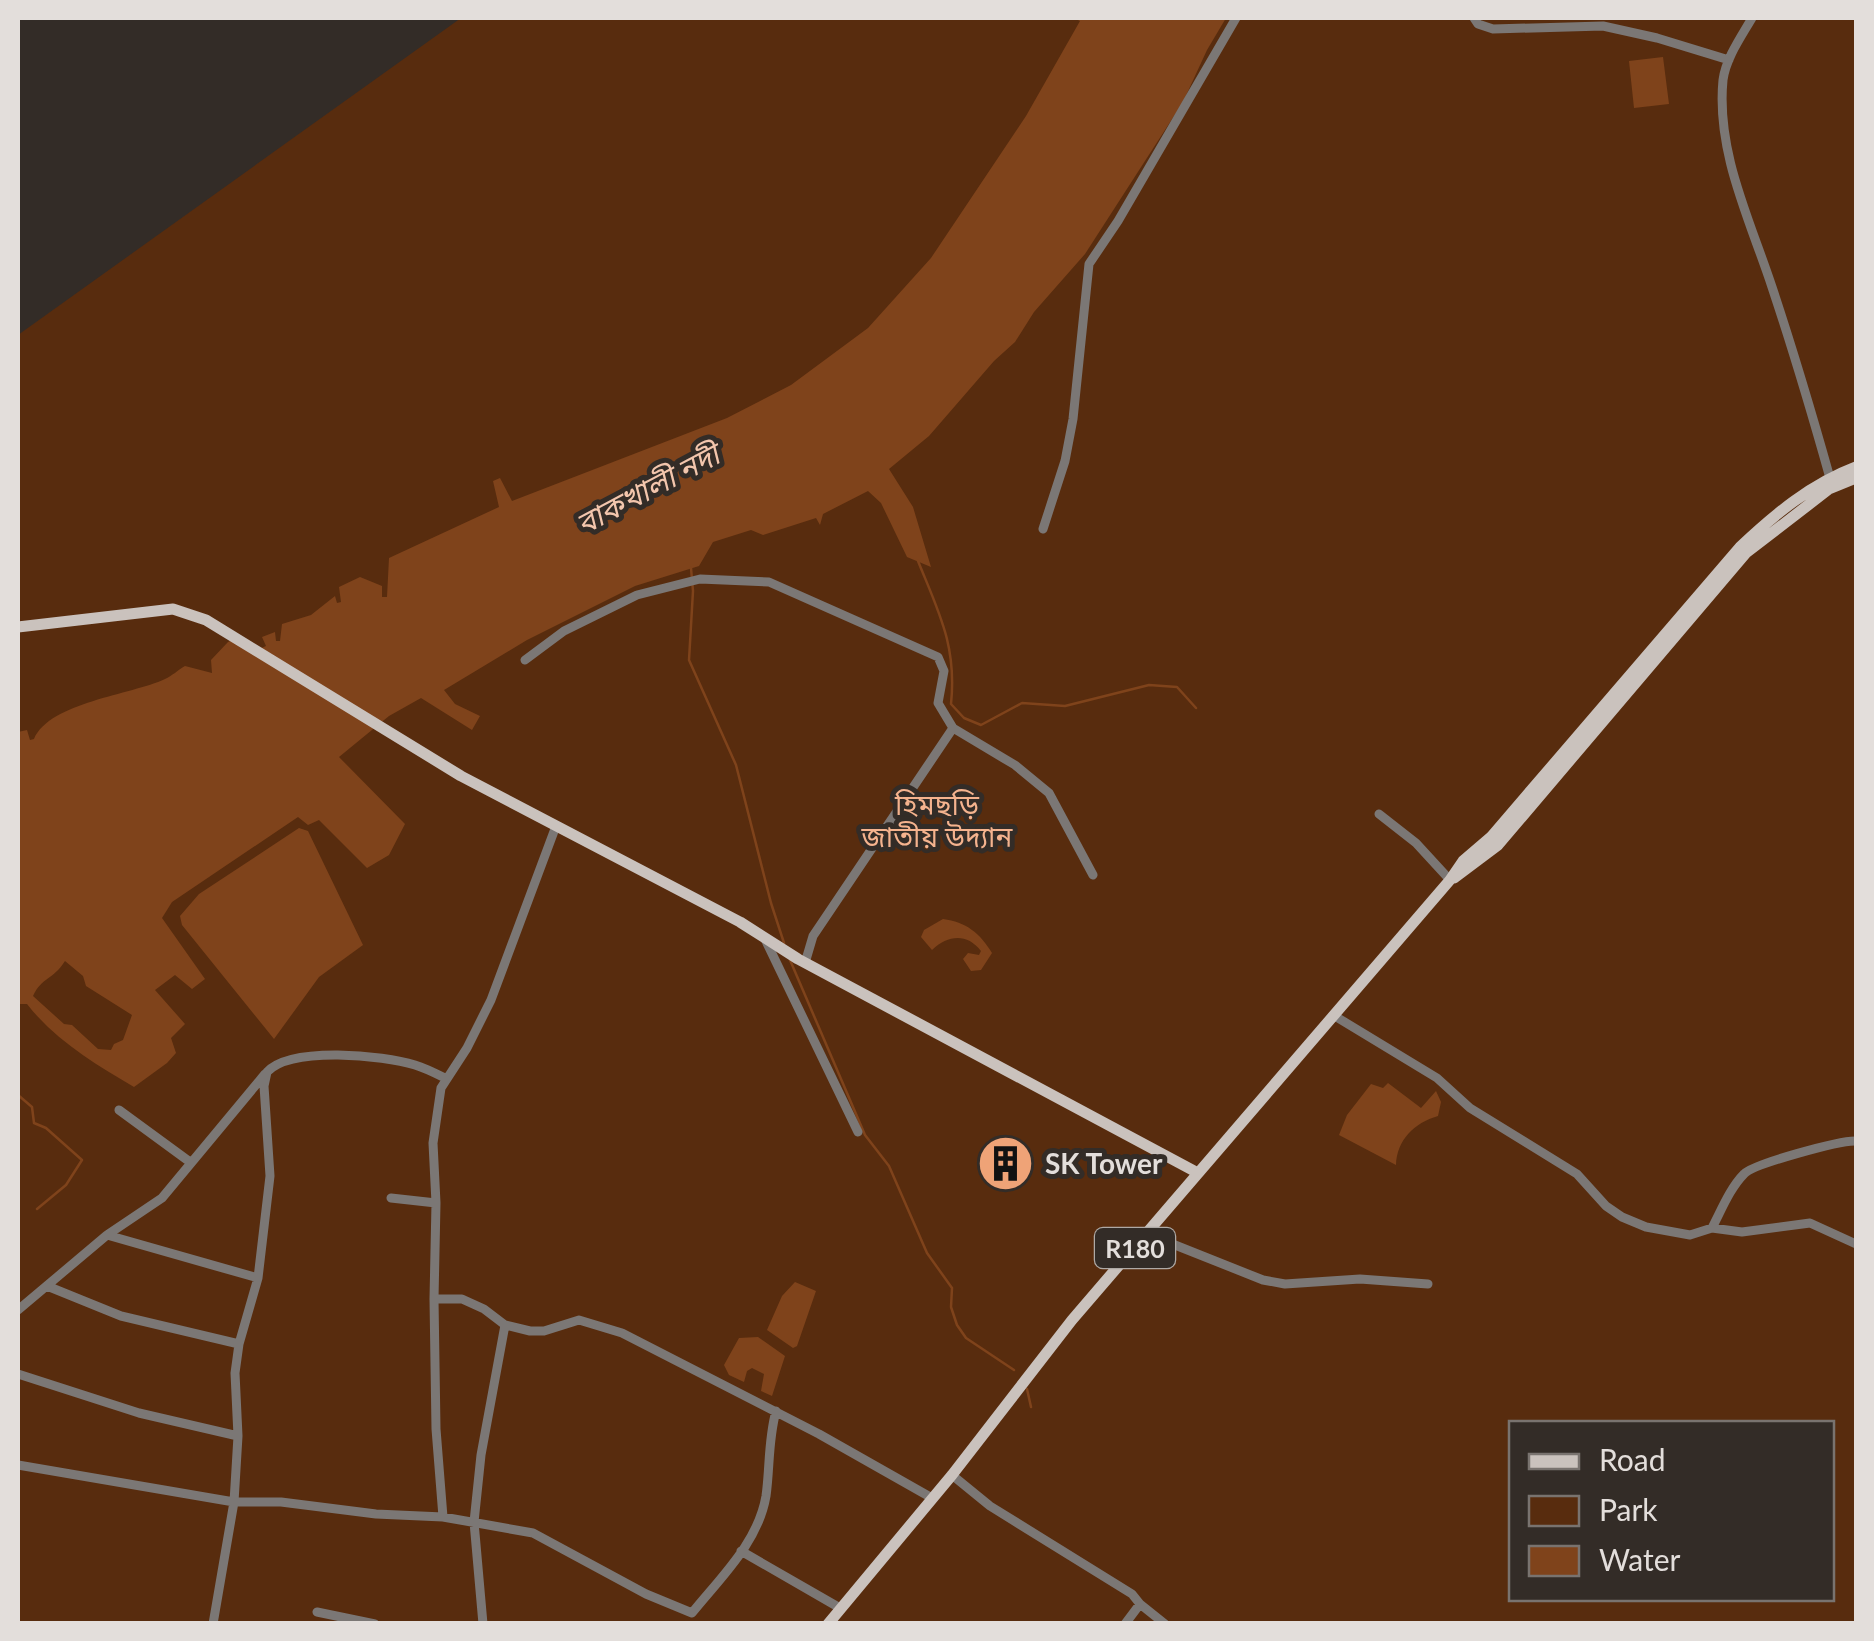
<svg xmlns="http://www.w3.org/2000/svg" width="1874" height="1641" viewBox="0 0 1874 1641" font-family="Lato,'Noto Sans Bengali',sans-serif">
  <style>
    .green { fill: #582c0e; fill-rule: evenodd }
    .water { fill: #7f431b; fill-rule: evenodd }
    .lines { fill: none; stroke-linecap: round; stroke-linejoin: round }
    .stream { stroke: #7f431b; stroke-width: 2.5 }
    .minor { stroke: #7b7775; stroke-width: 9 }
    .major { stroke: #cac2bd; stroke-width: 11 }
    .labels { text-anchor: middle; dominant-baseline: central; stroke-width: 10; stroke-linejoin: round; paint-order: stroke }
    .shield { fill: #332c27; stroke: #aea9a5; stroke-width: 2.5 }
    .shield-label { font-size: 25px; font-weight: bold; fill: #e3dedb }
    .park-label { font-size: 28px; fill: #f5b38e; stroke: #332c27 }
    .poi-label { font-size: 28px; font-weight: bold; fill: #e3dedb; stroke: #332c27; text-anchor: start }
    .water-label { font-size: 30px; font-style: italic; fill: #f3c6ad; stroke: #332c27 }
  </style>
  <rect width="100%" height="100%" fill="#332c27"/>
  <path class="green" d="M461 18H1856V1623H18V335ZM1512 1424H1832V1598H1512Z"/>
  <path class="water" d="M1074 18H1226L1207 50 1183 102 1085 254 1034 312 1015 342 994 361 929 436 889 469 913 507 931 567 907 557 881 503 868 491 823 514 820 525 816 518 763 535 751 530 713 542 699 566 635 586 527 640 444 690 455 704 480 716 472 730 421 698 389 716 339 757 405 824 389 855 367 868 319 820 308 825 298 817 172 902 162 918 205 979 192 989 175 975 155 990 185 1024 171 1038 176 1053 167 1063 134 1087C95 1064 55 1040 27 1004H18V732L27 730 30 740 34 739C50 702 131 695 165 679 172 676 178 670 185 666L212 673 211 660 228 642 240 636 251 653 266 646 262 637 275 632 276 641H280L282 624 311 615 335 596 337 603 341 602 339 587 360 577 382 586V597H387L389 558 499 507 493 481 500 478 512 501 727 418 791 385 868 328 931 258 1026 116 1080 21ZM65 961 83 976 86 986 132 1015 123 1040 114 1044 111 1050 98 1049 72 1025 64 1024 33 996C42 977 53 980 65 961Z
    M1663 57 1669 104 1634 108 1629 61Z
    M299 828 308 831 363 945 319 977 274 1039 182 925 180 916 199 894Z
    M943 919C966 922 980 933 992 953L981 970 971 971 963 959 968 953 979 955 981 951C967 933 948 935 932 950L921 937 924 930Z
    M1388 1083 1421 1108 1436 1091 1441 1102 1438 1116C1414 1123 1397 1140 1396 1165L1339 1135 1347 1115 1371 1084 1383 1088Z
    M795 1282 816 1291 797 1346 793 1348 767 1330 782 1296Z
    M758 1337 785 1356 772 1396 761 1391 764 1374 752 1368 747 1371 744 1382 729 1375 724 1365 739 1338Z"/>
  <g class="lines">
    <path class="stream" d="M918 561C939 613 957 646 951 704L964 718 981 725 1022 703 1065 706 1149 685 1177 687 1196 708
      M691 568 693 591 689 660 736 765 771 903 784 943
      M790 960 865 1135 889 1166 927 1253 952 1288 951 1307 957 1325 966 1338 1014 1370
      M18 1095 32 1107 34 1123 46 1128 82 1160 66 1185 37 1209
      M1027 1389 1031 1407"/>
    <path class="minor" d="M1474 18 1478 24 1493 29 1603 26 1657 38 1729 60
      M1752 18C1741 37 1726 58 1723 80 1716 152 1750 220 1772 287 1793 350 1812 414 1830 478
      M1043 529 1065 461 1073 419 1089 264 1118 221 1236 18
      M525 660 564 631 637 595 700 579 769 582 938 657 944 671 938 703 953 728 1015 765 1049 793 1093 875
      M1379 814 1416 843 1450 880
      M765 939 858 1132
      M805 963 813 936 953 728
      M1333 1015 1437 1078 1470 1108 1577 1174 1606 1206 1622 1217 1646 1227 1690 1235 1712 1228 1742 1232 1810 1223 1856 1244
      M119 1110 190 1162
      M391 1198 436 1203
      M1712 1228C1721 1211 1730 1188 1744 1174 1753 1164 1841 1140 1856 1141
      M1149 1231 1175 1245 1263 1280 1285 1284 1360 1279 1428 1284
      M107 1235 258 1278
      M47 1286 121 1316 239 1344
      M434 1299H462L484 1309 505 1325 530 1331H544L579 1320 622 1333 819 1434 932 1498
      M18 1310 107 1235 162 1198 265 1074
      M18 1374 139 1413 238 1436
      M18 1465 234 1502H281L376 1514 443 1517 533 1533 646 1594 692 1613C720 1578 758 1543 766 1496 770 1468 768 1440 776 1411
      M952 1475 990 1506 1132 1594 1140 1604 1165 1624
      M443 1517 436 1429 434 1299 436 1203 433 1143 441 1088 467 1048 491 1000 556 826
      M741 1551 840 1608
      M317 1612 375 1624
      M213 1624 234 1502 238 1436 235 1373 239 1344 258 1278 270 1176 264 1086 267 1072C291 1046 383 1055 415 1065 425 1068 435 1073 445 1078
      M483 1624 474 1522 481 1455 505 1325
      M1125 1624 1140 1604"/>
    <path class="major" d="M18 627 173 609 206 620 461 776 740 922 798 959 1198 1173
      M1454 878 1498 845 1746 553 1829 489 1856 478
      M828 1624 952 1475 1072 1320 1450 880 1463 861 1491 837 1740 547C1775 514 1811 484 1856 467"/>
  </g>
  <defs>
    <symbol id="building-disc" viewBox="-11 -11 22 22"><circle r="9.5" fill="#efa377" stroke="#332c27"/><path d="M-4-6H4V6H1V3H-1V6H-4ZM-2.5-4.3h1.7v1.8h-1.7ZM.8-4.3h1.7v1.8H.8ZM-2.5-1h1.7V.8h-1.7ZM.8-1h1.7V.8H.8Z" fill="#111"/></symbol>
  </defs>
  <g fill-rule="evenodd">
    <use href="#building-disc" x="974" y="1132" width="63" height="63"/>
  </g>
  <g class="labels">
    <rect class="shield" x="1095" y="1228" width="80" height="40" rx="8"/>
    <g class="shield-label">
      <text x="1135" y="1248">R180</text>
    </g>
    <g class="park-label">
      <text x="937" y="804">হিমছড়ি<tspan x="937" dy="32">জাতীয় উদ্যান</tspan></text>
    </g>
    <g class="poi-label">
      <text x="1045" y="1163">SK Tower</text>
    </g>
    <g class="water-label">
      <text transform="translate(647 488) rotate(-28)">বাকখালী নদী</text>
    </g>
  </g>
  <rect width="1874" height="1641" fill="none" stroke="#e3dedb" stroke-width="40"/>
  <rect x="1509" y="1421" width="325" height="180" fill="#332c27" stroke="#79736f" stroke-width="2.5"/>
  <rect x="1529" y="1454" width="50" height="15" fill="#cac2bd" stroke="#79736f" stroke-width="2.5"/>
  <text x="1599" y="1471" font-size="30" fill="#e3dedb">Road</text>
  <rect x="1529" y="1496" width="50" height="30" fill="#582c0e" stroke="#79736f" stroke-width="2.5"/>
  <text x="1599" y="1521" font-size="30" fill="#e3dedb">Park</text>
  <rect x="1529" y="1546" width="50" height="30" fill="#7f431b" stroke="#79736f" stroke-width="2.5"/>
  <text x="1599" y="1571" font-size="30" fill="#e3dedb">Water</text>
</svg>
